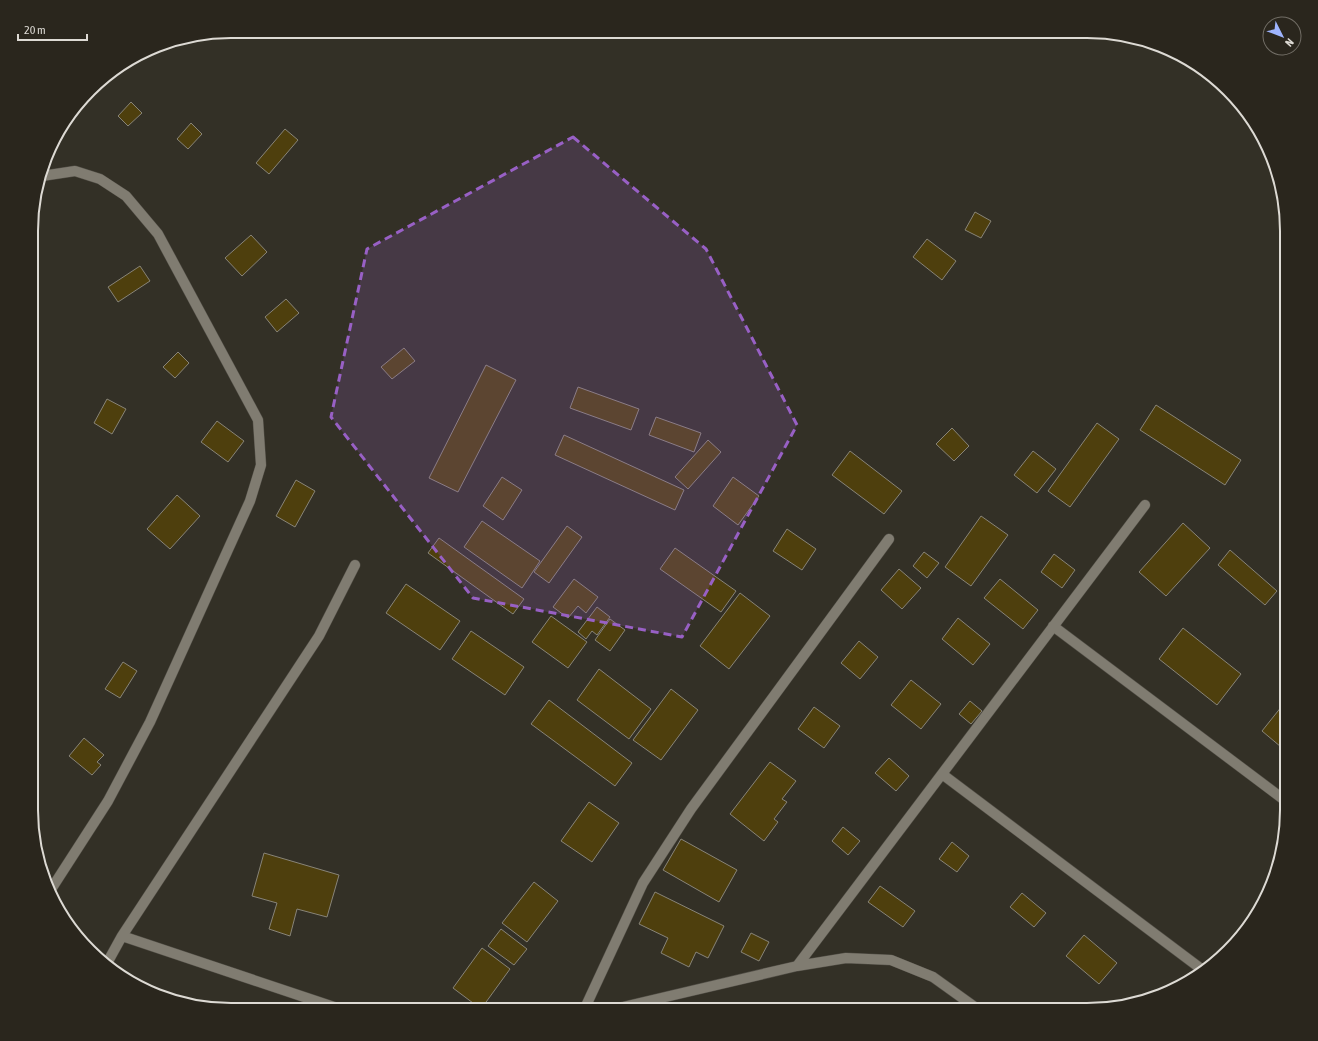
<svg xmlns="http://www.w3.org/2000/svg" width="1318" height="1041" viewBox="0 0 1318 1041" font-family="'Asap Condensed',sans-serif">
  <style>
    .building { fill: #4e3f0d; stroke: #888478 }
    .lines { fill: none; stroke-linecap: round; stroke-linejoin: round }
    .street-casing { stroke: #514e46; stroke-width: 11 }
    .street { stroke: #807c71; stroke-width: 10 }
    .marked { fill: #9860c5; fill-opacity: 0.2; stroke: #9860c5; stroke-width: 3; stroke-dasharray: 8 5; stroke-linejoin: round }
    .rim { fill: none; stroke: #dddad4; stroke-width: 2 }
  </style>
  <rect width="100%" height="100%" fill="#333026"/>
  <path class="building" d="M131 102 142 113 128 126 118 116Z
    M191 123 202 134 188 149 177 139Z
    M285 129 298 140 269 174 256 163Z
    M975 212 991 221 981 238 965 230Z
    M251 235 267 252 242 276 225 258Z
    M927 239 956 261 942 280 913 257Z
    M140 266 150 281 118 302 108 287Z
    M286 299 299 313 277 332 265 317Z
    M404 348 415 361 392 379 381 367Z
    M178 352 189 363 175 378 163 367Z
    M486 365 516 380 458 492 429 478Z
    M578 387 639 409 631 430 570 408Z
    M107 399 126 409 112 434 94 423Z
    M1156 405 1241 460 1225 485 1140 430Z
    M656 417 701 433 694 452 649 435Z
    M217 421 244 441 228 462 201 442Z
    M1097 423 1119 439 1070 507 1048 491Z
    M952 428 969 446 954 461 936 444Z
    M564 435 684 490 675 510 555 455Z
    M708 440 721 452 688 489 675 477Z
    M850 451 902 491 884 514 832 475Z
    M1033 451 1056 469 1037 493 1014 475Z
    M502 477 522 490 503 520 483 506Z
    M733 477 759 496 738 525 713 506Z
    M296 480 315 491 295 527 276 516Z
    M177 495 200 516 170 549 147 529Z
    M981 516 1008 535 971 586 945 567Z
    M482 521 540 561 522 588 464 547Z
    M1183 523 1210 548 1166 596 1139 572Z
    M567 526 582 537 549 583 534 572Z
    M787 529 816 549 802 570 773 551Z
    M439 538 524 599 513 614 428 553Z
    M675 548 736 591 721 612 660 569Z
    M1230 550 1277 591 1265 605 1218 565Z
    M924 552 939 563 927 578 913 566Z
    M1054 554 1075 570 1062 588 1041 572Z
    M899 569 921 588 902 609 881 590Z
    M574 579 598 597 586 613 578 606 568 618 553 607Z
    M1000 579 1038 610 1023 629 984 598Z
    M406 584 460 621 440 650 386 613Z
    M740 593 770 616 729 669 700 646Z
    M597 607 610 617 597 635 592 631 586 639 578 632Z
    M551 616 587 642 568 668 532 642Z
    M958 618 990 644 973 665 942 639Z
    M610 619 625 630 610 651 595 640Z
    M1183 628 1241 674 1217 705 1159 659Z
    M471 631 524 667 505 695 452 659Z
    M859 641 878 657 860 679 841 663Z
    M123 662 137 671 120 698 105 689Z
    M599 669 651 709 629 739 577 700Z
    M911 680 941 704 921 729 891 705Z
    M671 689 698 710 661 760 633 740Z
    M549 700 632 763 615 786 531 724Z
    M970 701 982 711 971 724 959 714Z
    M1282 706 1287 710V752L1262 731Z
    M814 707 840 726 824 748 798 729Z
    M84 738 104 755 97 762 101 765 92 775 69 756Z
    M889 758 909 776 896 791 875 773Z
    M770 762 796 781 782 799 787 802 774 819 778 822 764 841 730 814Z
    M589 802 619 823 592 862 561 841Z
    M843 827 860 841 848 855 832 841Z
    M681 839 737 870 719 902 663 870Z
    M952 842 969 856 957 872 939 859Z
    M264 853 339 875 327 917 297 909 290 936 269 929 277 903 252 896Z
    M534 882 558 901 527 942 502 923Z
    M880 886 915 911 903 927 868 902Z
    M655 892 724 926 708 958 696 952 689 967 661 953 668 938 639 924Z
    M1022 893 1046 913 1034 927 1010 907Z
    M501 929 527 949 514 965 488 946Z
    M751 933 769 942 759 961 741 952Z
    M1084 935 1117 963 1099 984 1066 956Z
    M482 948 510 969 481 1009 453 988Z"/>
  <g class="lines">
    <defs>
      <path id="street" d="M42 176 75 171 100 179 126 196 158 234 258 420 261 465 250 501 150 722 108 801 50 891
        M1053 626 1287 802
        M942 774 1204 971
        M122 936 343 1010
        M106 965 122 936 319 636 355 565
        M797 966 1145 505
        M584 1010 643 883 691 809 889 539
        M610 1010 797 966 846 958 891 960 933 977 979 1010"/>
    </defs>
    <use href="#street" class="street-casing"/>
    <use href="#street" class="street"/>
  </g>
  <path class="marked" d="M573 137 706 249 797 425 682 637 473 598 331 417 367 249Z"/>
  <path d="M0 0H1318V1041H0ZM231 38H1087A193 193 0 0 1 1280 231V810A193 193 0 0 1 1087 1003H231A193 193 0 0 1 38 810V231A193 193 0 0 1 231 38Z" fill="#2a261d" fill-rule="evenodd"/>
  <path class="rim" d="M231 38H1087A193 193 0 0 1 1280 231V810A193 193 0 0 1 1087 1003H231A193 193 0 0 1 38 810V231A193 193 0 0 1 231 38Z"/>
  <g transform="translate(1282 36) rotate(132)"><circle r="19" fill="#2a261d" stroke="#726e66"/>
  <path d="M0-3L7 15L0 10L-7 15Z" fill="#9eb4fd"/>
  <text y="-6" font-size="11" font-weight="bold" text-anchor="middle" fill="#dddad4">N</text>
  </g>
  <path d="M18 34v6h69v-6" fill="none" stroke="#dddad4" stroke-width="2"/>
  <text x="24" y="34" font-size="12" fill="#dddad4" stroke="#2a261d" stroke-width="3" paint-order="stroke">20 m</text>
</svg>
